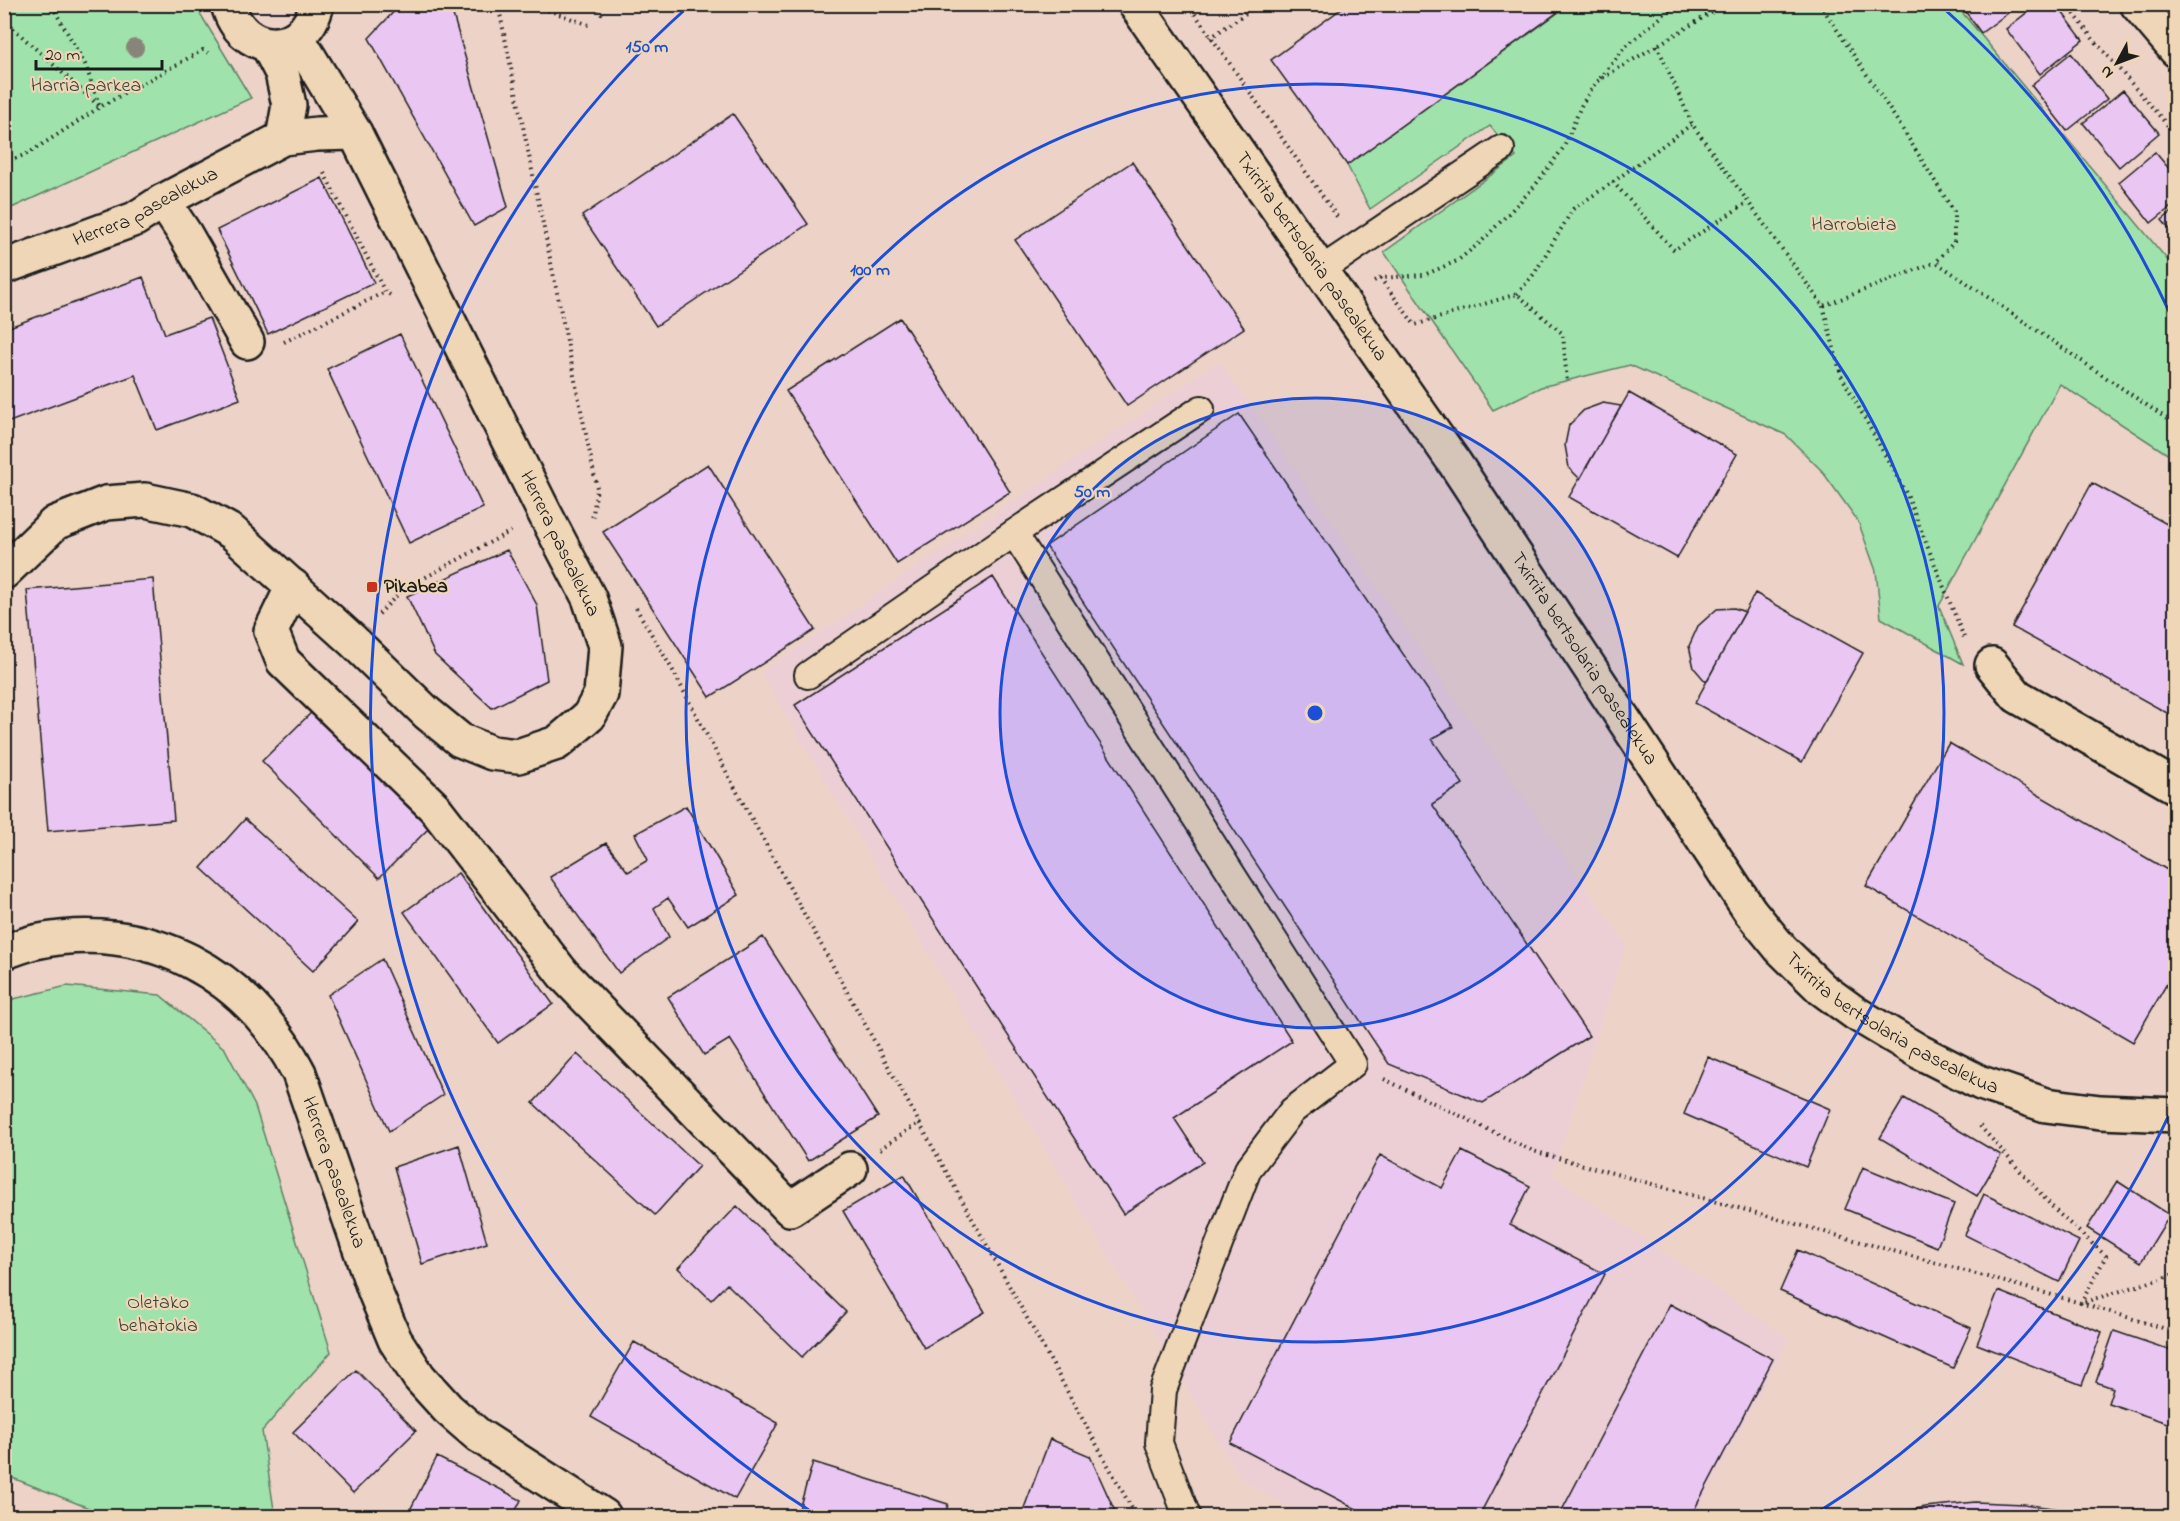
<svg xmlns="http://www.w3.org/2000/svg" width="2180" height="1521" viewBox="0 0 2180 1521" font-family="'Indie Flower',sans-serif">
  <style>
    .built { fill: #eccfd5 }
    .green { fill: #a0e2ac; stroke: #5e7f64; stroke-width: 1.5 }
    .building { fill: #eac7f3; stroke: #1c1c1c; stroke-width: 1.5 }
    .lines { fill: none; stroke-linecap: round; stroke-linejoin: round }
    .service-casing { stroke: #1c1c1c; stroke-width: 30 }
    .minor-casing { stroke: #1c1c1c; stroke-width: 38 }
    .tertiary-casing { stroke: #1c1c1c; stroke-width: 38 }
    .path { stroke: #1c1c1c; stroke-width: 4; stroke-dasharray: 1.5 4.5; stroke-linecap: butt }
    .service { stroke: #eed6b6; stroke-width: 26 }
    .minor { stroke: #eed6b6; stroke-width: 33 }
    .tertiary { stroke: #eed6b6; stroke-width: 33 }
    .tree { fill: #888479 }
    .ring { fill: none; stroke: #1d4ed8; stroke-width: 3 }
    .poi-dot { fill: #c8321e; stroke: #eed6b6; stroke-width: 2 }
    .labels { text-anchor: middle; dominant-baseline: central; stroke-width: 4.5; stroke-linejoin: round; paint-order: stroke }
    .park-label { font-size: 20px; fill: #364439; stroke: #eed6b6 }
    .street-label { font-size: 20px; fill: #1c1c1c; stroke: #eed6b6 }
    .poi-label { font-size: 20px; font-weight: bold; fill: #1c1c1c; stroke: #eed6b6; text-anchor: start }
    .centre { fill: #1d4ed8; stroke: #eed6b6; stroke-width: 3 }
    .ring-label { font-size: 18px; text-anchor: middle; font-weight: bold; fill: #1d4ed8; stroke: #eed6b6; stroke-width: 4.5; stroke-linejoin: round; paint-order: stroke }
  </style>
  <rect width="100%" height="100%" fill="#edd2c8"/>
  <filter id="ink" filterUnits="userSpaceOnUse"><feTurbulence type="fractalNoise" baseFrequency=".0167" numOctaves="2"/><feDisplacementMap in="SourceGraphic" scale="12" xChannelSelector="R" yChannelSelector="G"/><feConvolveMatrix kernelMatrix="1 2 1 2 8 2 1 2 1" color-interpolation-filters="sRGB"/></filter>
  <g filter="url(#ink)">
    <path class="built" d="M1219 361 1626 945 1552 1175 1789 1339 1696 1516H1304L1242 1480 761 673Z"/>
    <path class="green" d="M4 5H195L251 98 5 211Z
      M1569 5H1956L2175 269V459L2060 384 1939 606 1963 664 1881 618 1876 571 1858 521 1822 471 1786 435 1630 365 1541 387 1493 410 1384 252 1516 157 1490 126 1370 209 1347 165Z
      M67 986 160 995 225 1049 255 1106 331 1352 262 1431 275 1516H109L5 1475V1001Z"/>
    <path class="building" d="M401 4H450L508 207 474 226 369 38Z
      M1348 4H1569L1347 165 1271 60Z
      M1960 4H2020L1981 33Z
      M2038 4H2056L2083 40 2040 74 2006 29Z
      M2071 53 2107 99 2067 131 2031 85Z
      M2123 90 2159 133 2119 167 2083 123Z
      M733 114 808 224 656 326 582 216Z
      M2155 152 2176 177V203L2151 223 2119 182Z
      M1132 162 1244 328 1127 406 1015 240Z
      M322 178 374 283 268 334 217 230Z
      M2176 209V237L2162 220Z
      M143 277 165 334 209 318 240 399 157 430 135 375 4 424V329Z
      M900 318 1010 492 897 564 786 391Z
      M400 334 483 508 409 543 327 369Z
      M1629 393 1737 454 1677 558 1569 497Z
      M1603 403 1621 406 1580 479 1569 468 1565 445 1569 425 1584 410Z
      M1239 414 1453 727 1432 739 1463 784 1432 804 1589 1036 1483 1103 1389 1064 1046 546Z
      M708 464 815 630 710 697 603 532Z
      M2092 483 2176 529V718L2012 627Z
      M507 550 537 605 547 680 492 708 435 655 407 596Z
      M993 577 1292 1041 1174 1118 1203 1162 1123 1214 795 705Z
      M153 579 174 820 48 831 27 590Z
      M1755 593 1863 653 1802 762 1695 703Z
      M1734 608 1745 612 1706 682 1694 668 1689 646 1698 626 1717 609Z
      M319 705 435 822 379 878 262 761Z
      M1949 743 2176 875V968L2133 1042 1866 886Z
      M686 806 739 895 688 927 668 898 654 908 669 937 619 973 550 877 606 843 628 872 648 860 635 834Z
      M245 819 358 922 313 971 201 868Z
      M458 873 553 1004 498 1043 404 912Z
      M763 937 878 1117 808 1161 730 1039 704 1055 668 997Z
      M382 959 443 1095 389 1131 328 995Z
      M577 1054 699 1166 655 1215 533 1103Z
      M1708 1057 1830 1109 1806 1167 1684 1114Z
      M1904 1098 2001 1155 1977 1196 1880 1138Z
      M459 1145 487 1243 422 1264 394 1167Z
      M1462 1151 1530 1186 1510 1225 1605 1274 1479 1516H1370L1230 1443 1380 1155 1442 1188Z
      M1863 1167 1954 1204 1937 1247 1845 1209Z
      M904 1175 985 1312 924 1348 843 1211Z
      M2117 1181 2170 1215 2141 1262 2087 1228Z
      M1984 1194 2079 1241 2059 1282 1965 1235Z
      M737 1206 846 1312 802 1357 727 1284 711 1300 678 1268Z
      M1798 1250 1971 1328 1953 1368 1780 1291Z
      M1998 1291 2102 1332 2082 1385 1977 1344Z
      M1670 1304 1773 1359 1691 1516H1559Z
      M2114 1331 2176 1352V1426L2108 1403 2113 1388 2096 1382Z
      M634 1342 778 1423 735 1499 591 1417Z
      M356 1370 416 1431 353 1493 293 1432Z
      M1050 1439 1090 1456 1117 1516H1021Z
      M437 1457 521 1500 513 1516H407Z
      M813 1462 948 1504 945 1516H797Z
      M1975 1502 2024 1504 2073 1511 2092 1516H1884L1925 1507Z"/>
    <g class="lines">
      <defs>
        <path id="service" d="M1321 270 1501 149
          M1014 533 1353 1064 1292 1111 1248 1169 1163 1390 1159 1443 1187 1516
          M808 675 1014 533 1201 409"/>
        <g id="minor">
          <path id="s1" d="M1135 4 1454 462 1750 911 1781 949 1822 989 1855 1013 1920 1052 1981 1083 2046 1105 2100 1112 2176 1115"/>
          <path d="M267 44 282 73 289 105 283 138"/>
          <path d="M163 201 185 234 247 342"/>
          <path id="s2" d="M4 267 135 219 163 201 283 138 317 134 355 133"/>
          <path d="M293 586 271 631 283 661 434 807 563 974 790 1209 850 1169"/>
          <path d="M1992 665 2017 696 2176 787"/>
        </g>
        <g id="tertiary">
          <path d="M228 4C241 57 305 58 317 4"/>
          <path d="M2137 4 2176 50"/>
          <path d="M4 572 55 523 106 503 145 500 192 510 232 532 353 641 427 713 460 740 492 753 518 756 557 743 589 716 601 694 605 646 589 598 544 512 355 133 297 37"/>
          <path id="s3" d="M4 952C15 949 25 944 35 942 147 918 248 973 299 1073L375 1292 395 1340 419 1377 448 1409 478 1435 604 1516"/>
        </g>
      </defs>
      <use href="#service" class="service-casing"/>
      <use href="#minor" class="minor-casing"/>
      <use href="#tertiary" class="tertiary-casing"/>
      <path class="path" d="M498 4 597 488 592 520
        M531 4 589 25
        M594 4 602 15
        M1188 4 1338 218
        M1820 4 1902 128 1954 212V242L1936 262 2176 425
        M2067 4 2093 39 2176 135
        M4 20 100 107 203 50 209 54
        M1210 38 1259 4
        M1657 45 1692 124 1823 306 1936 262
        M1600 78 1626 46 1677 4
        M4 163 29 153 100 107 85 64 51 4
        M324 173 385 292 392 296
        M1613 182 1692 124
        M1380 278 1415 325 1517 294 1563 334 1567 383
        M1374 281 1380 278 1424 275 1457 261 1481 242 1534 187 1564 147 1581 106 1596 82 1726 4
        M1517 294 1534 274 1573 209 1613 182 1674 250 1748 202
        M1823 306 1841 375 1907 495 1965 640
        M284 342 385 292
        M636 608 672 669 737 792 1136 1516
        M379 614 402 590 511 531
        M1384 1079 1533 1151 2081 1303 2167 1277 2176 1273
        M1980 1126 2057 1212 2106 1256 2081 1303 2176 1332
        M880 1149 920 1122"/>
      <use href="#service" class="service"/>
      <use href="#minor" class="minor"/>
      <use href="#tertiary" class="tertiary"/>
    </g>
    <circle class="tree" cx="135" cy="48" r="9"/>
  </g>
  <circle cx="1315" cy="713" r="315" fill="#1d4ed8" fill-opacity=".12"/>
  <g class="ring">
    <circle cx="1315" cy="713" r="315"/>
    <circle cx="1315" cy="713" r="629"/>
    <path d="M2174 1104A944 944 0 0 1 1815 1514M815 1514A944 944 0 0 1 689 6M1941 6A944 944 0 0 1 2174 322"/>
  </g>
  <rect class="poi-dot" x="366" y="581" width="12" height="12" rx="3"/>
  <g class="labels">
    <g class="park-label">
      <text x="86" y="86">Harria parkea</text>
      <text x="1854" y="225">Harrobieta</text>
      <text x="158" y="1303">Oletako<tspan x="158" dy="23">behatokia</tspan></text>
    </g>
    <g class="street-label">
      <text stroke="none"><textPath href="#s2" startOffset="154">Herrera pasealekua</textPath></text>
      <text stroke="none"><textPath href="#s1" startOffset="308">Txirrita bertsolaria pasealekua</textPath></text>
      <text transform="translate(559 544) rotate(64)">Herrera pasealekua</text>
      <text stroke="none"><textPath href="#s1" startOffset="794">Txirrita bertsolaria pasealekua</textPath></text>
      <text stroke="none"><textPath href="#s1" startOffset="1280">Txirrita bertsolaria pasealekua</textPath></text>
      <text stroke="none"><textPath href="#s3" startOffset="456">Herrera pasealekua</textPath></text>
    </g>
    <g class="poi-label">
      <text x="384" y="587">Pikabea</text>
    </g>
  </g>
  <circle cx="1315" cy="713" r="9" class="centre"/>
  <g class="ring-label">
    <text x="647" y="52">150 m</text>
    <text x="870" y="275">100 m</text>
    <text x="1092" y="497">50 m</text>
  </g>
  <rect width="2180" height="1521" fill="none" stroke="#eed6b6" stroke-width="24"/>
  <rect x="12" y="12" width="2156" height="1497" fill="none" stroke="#1c1c1c" stroke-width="2" filter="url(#ink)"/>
  <g transform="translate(2117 63) rotate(229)" stroke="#eed6b6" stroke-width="4.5" paint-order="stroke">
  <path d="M0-4.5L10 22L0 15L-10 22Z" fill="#1c1c1c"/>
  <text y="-9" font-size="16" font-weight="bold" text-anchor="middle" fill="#1c1c1c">N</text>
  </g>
  <path d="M36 60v9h126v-9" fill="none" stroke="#1c1c1c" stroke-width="3"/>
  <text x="45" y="60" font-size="18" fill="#1c1c1c" stroke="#eed6b6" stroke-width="4.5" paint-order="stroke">20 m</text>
</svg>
